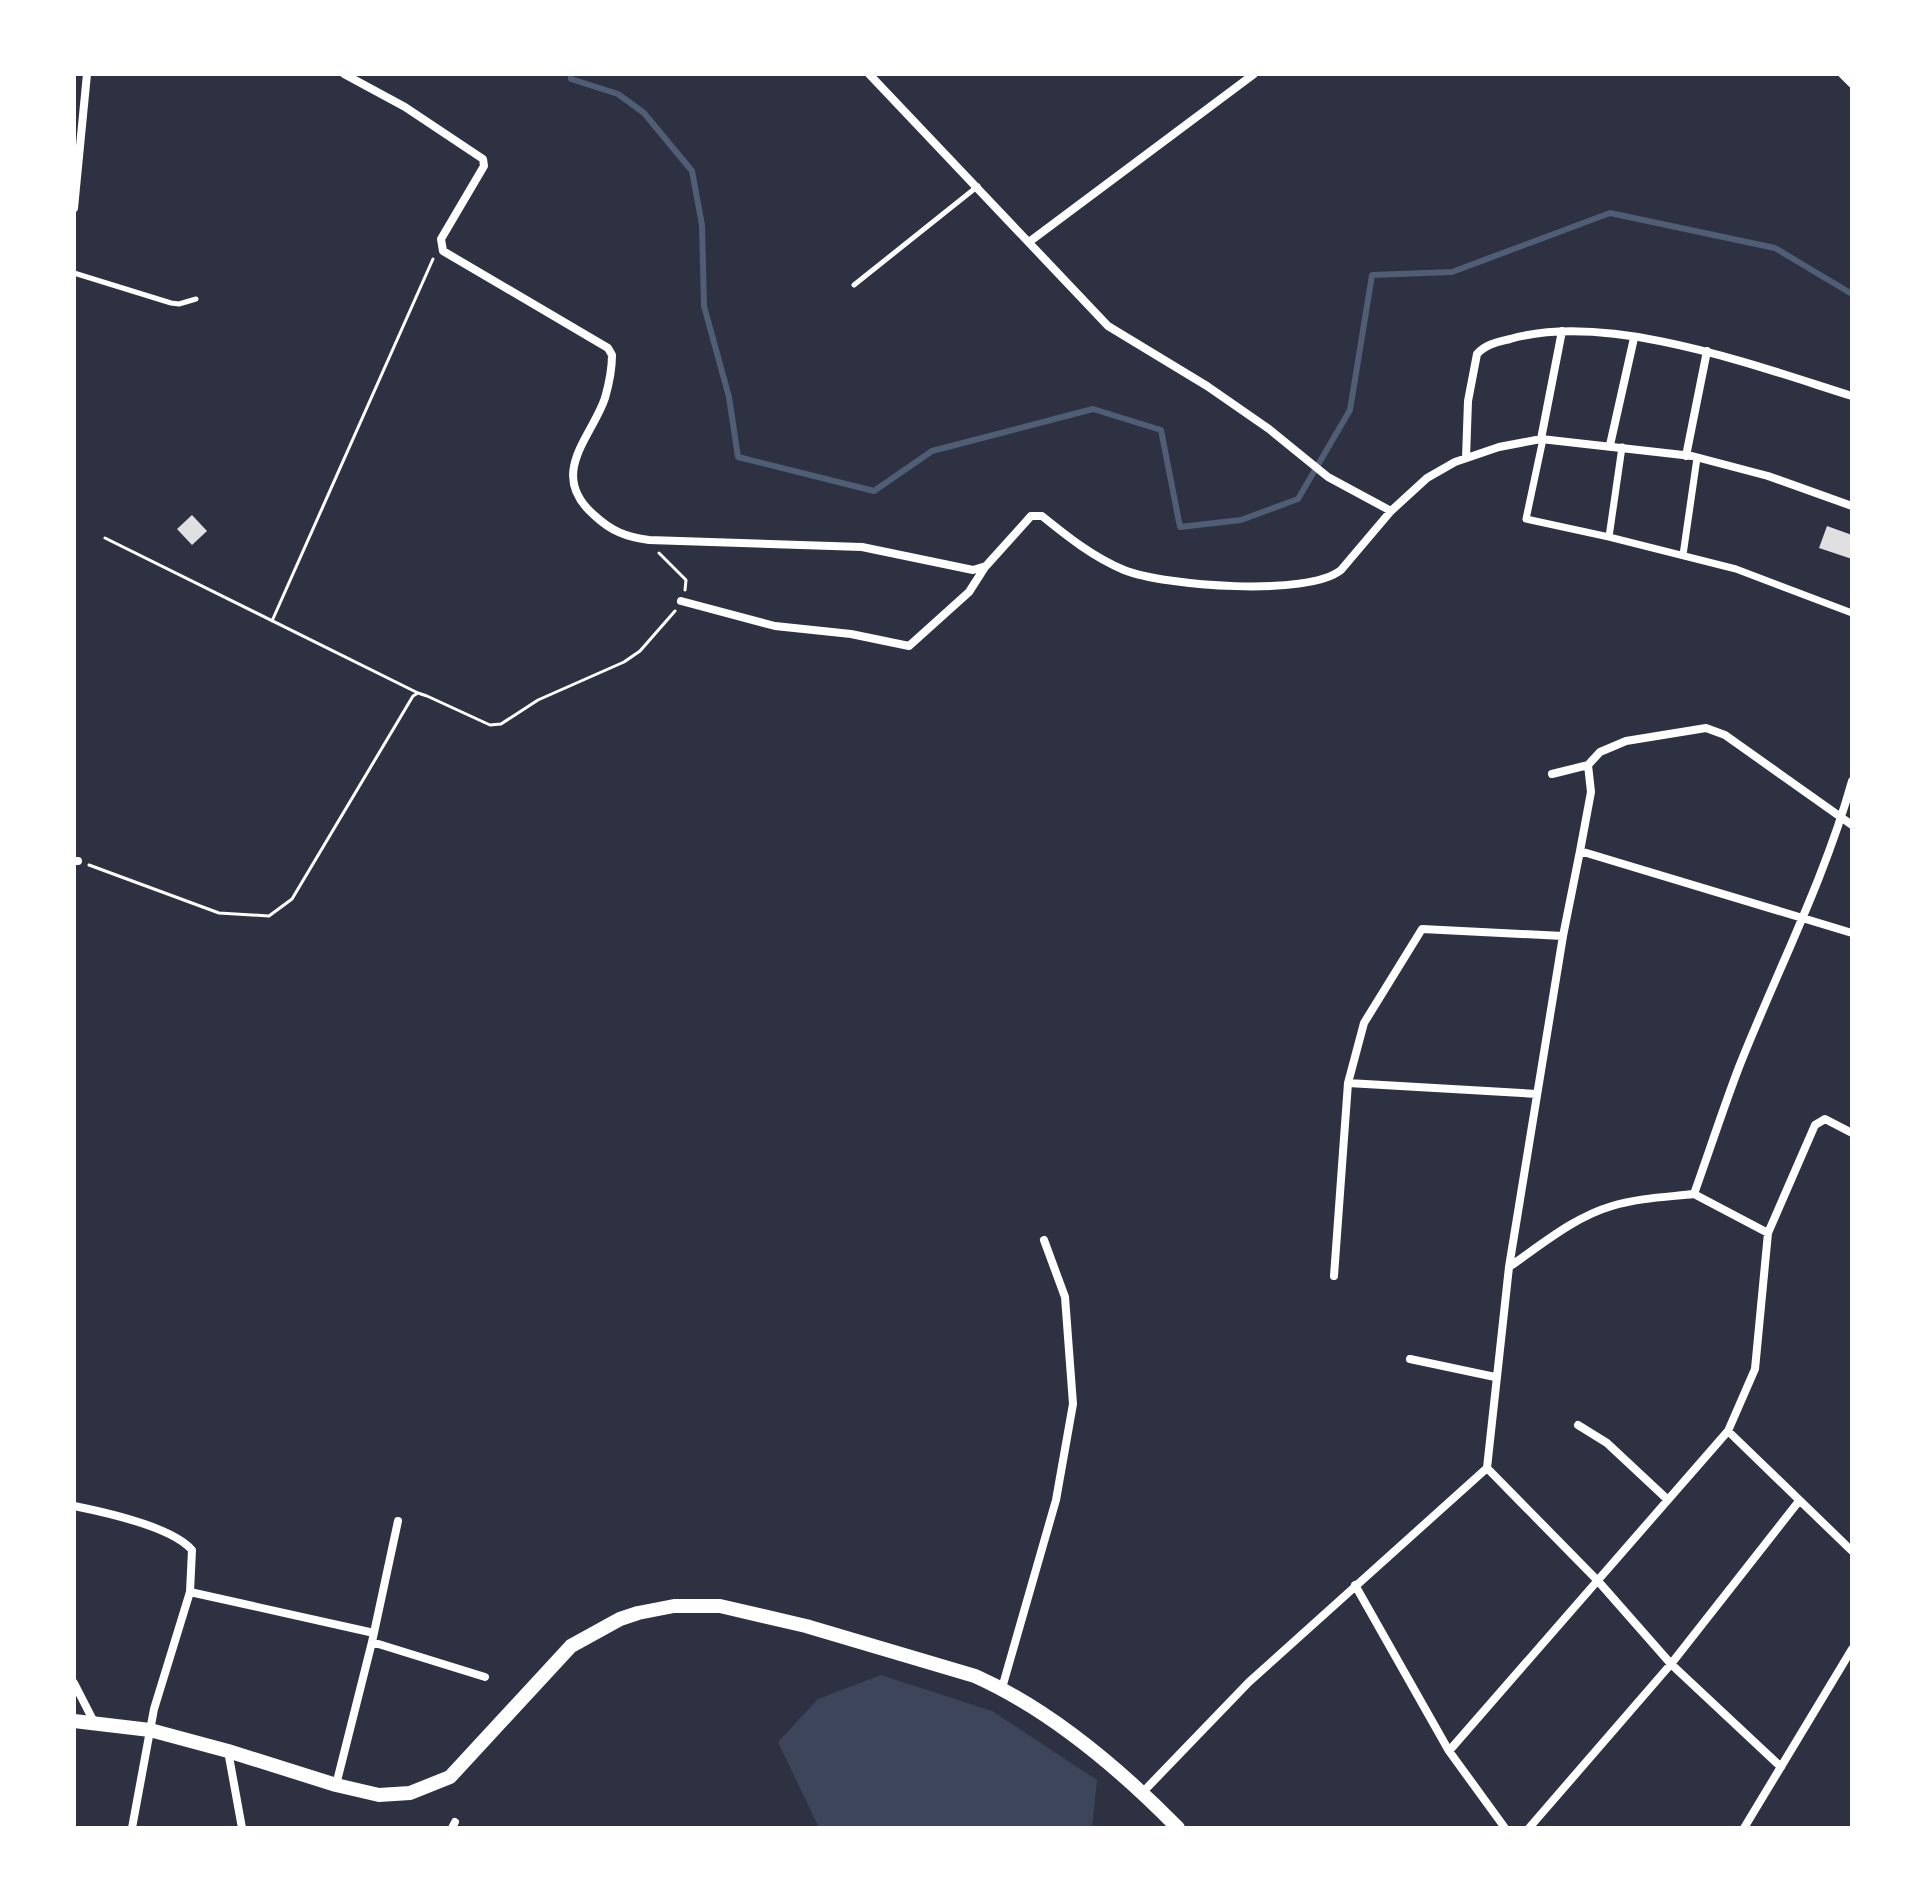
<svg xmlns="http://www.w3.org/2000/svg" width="1926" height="1902" viewBox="0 0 1926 1902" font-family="'PT Sans',sans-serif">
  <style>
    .green { fill: #3c4559 }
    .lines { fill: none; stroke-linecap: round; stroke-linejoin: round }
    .stream { stroke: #4f5d75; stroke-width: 6 }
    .building { fill: #e0e0e3 }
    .path { stroke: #fff; stroke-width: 3 }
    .service { stroke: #fff; stroke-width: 5 }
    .pedestrian { stroke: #fff; stroke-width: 7 }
    .minor { stroke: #fff; stroke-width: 8 }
    .tertiary { stroke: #fff; stroke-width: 14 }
  </style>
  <rect width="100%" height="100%" fill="#2d3142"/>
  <path class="green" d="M881 1675 992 1711 1097 1780 1092 1828H819L778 1742 818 1699Z"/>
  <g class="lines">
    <path class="stream" d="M571 74V79L618 94 644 113 692 171 702 225 704 306 729 397 738 457 874 491 932 451 1093 409 1161 430 1180 527 1241 520 1298 499 1350 410 1372 275 1452 272 1610 213 1775 248 1852 294"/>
  </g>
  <path class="building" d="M192 515 207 531 192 545 177 529Z
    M1827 526 1852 535V559L1819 548Z"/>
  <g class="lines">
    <path class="path" d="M105 538 418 693
      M659 553 686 580 685 590
      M272 621 433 259
      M89 865 219 913 269 916 292 899 413 696 418 693 427 696 490 725 501 724 538 700 624 662 640 651 675 611"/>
    <path class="service" d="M74 273 171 303 179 304 196 299
      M854 285 978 186"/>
    <path class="pedestrian" d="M1543 439 1526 519 1609 537
      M1622 447 1609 537 1736 569 1852 613
      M1683 555 1697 458"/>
    <path class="minor" d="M344 74 405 107 483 159 484 166 441 239 443 251 608 348 612 355C612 369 609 384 605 398 592 437 547 474 594 515 611 531 626 537 649 540L862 547 973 570 986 566 1031 516H1042C1068 537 1093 557 1124 570 1164 586 1308 597 1341 570L1391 511 1427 478 1455 462 1499 447 1541 439 1692 456 1768 476 1852 506
      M869 74 1108 326 1207 386 1269 429 1328 477 1391 511
      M1842 74 1852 84
      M74 208 87 74
      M1029 242 1254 74
      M1541 439 1562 331
      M1610 445 1634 338
      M1686 456 1707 351
      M1466 458 1468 401 1477 354C1486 344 1498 342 1510 339 1609 311 1756 366 1852 396
      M681 601 775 626 851 634 909 646 969 592 985 567
      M1552 774 1588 765
      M1580 851 1591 792 1588 765 1600 752 1626 741 1706 728 1725 735 1852 825
      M74 861H78
      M1537 1094 1348 1083 1364 1023 1422 929 1563 936
      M1694 1194 1768 1233
      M1509 1267 1563 936 1580 851 1852 933
      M1334 1276 1348 1083
      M1410 1359 1495 1377
      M1578 1425 1607 1443 1668 1500
      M1728 1431 1852 1551
      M1487 1468 1598 1581 1671 1664 1781 1767
      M74 1506C104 1512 172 1527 192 1550L190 1592 154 1709 132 1828
      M1355 1585 1449 1751 1505 1828
      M190 1592 374 1633
      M372 1642 485 1677
      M74 1683 94 1722
      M1002 1688 1056 1500 1073 1404 1065 1297 1044 1240
      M228 1751 242 1828
      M1449 1751 1728 1431 1755 1369 1768 1233 1815 1125 1825 1119 1852 1133
      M336 1785 372 1642 398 1521
      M1142 1793 1249 1682 1487 1468 1509 1267C1541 1245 1574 1217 1612 1206 1638 1198 1667 1197 1694 1194 1709 1152 1723 1109 1739 1067 1777 971 1824 881 1852 781
      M452 1828 455 1822
      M1529 1828 1671 1664 1799 1501
      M1744 1828 1852 1649"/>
    <path class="tertiary" d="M74 1721 150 1730 228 1751 336 1785 379 1795 410 1793 450 1777 571 1646 620 1619 638 1613 674 1606H720L806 1626 975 1676C1051 1710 1120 1769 1178 1828"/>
  </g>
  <rect width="1926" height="1902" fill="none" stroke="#ffffff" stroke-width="152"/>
</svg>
